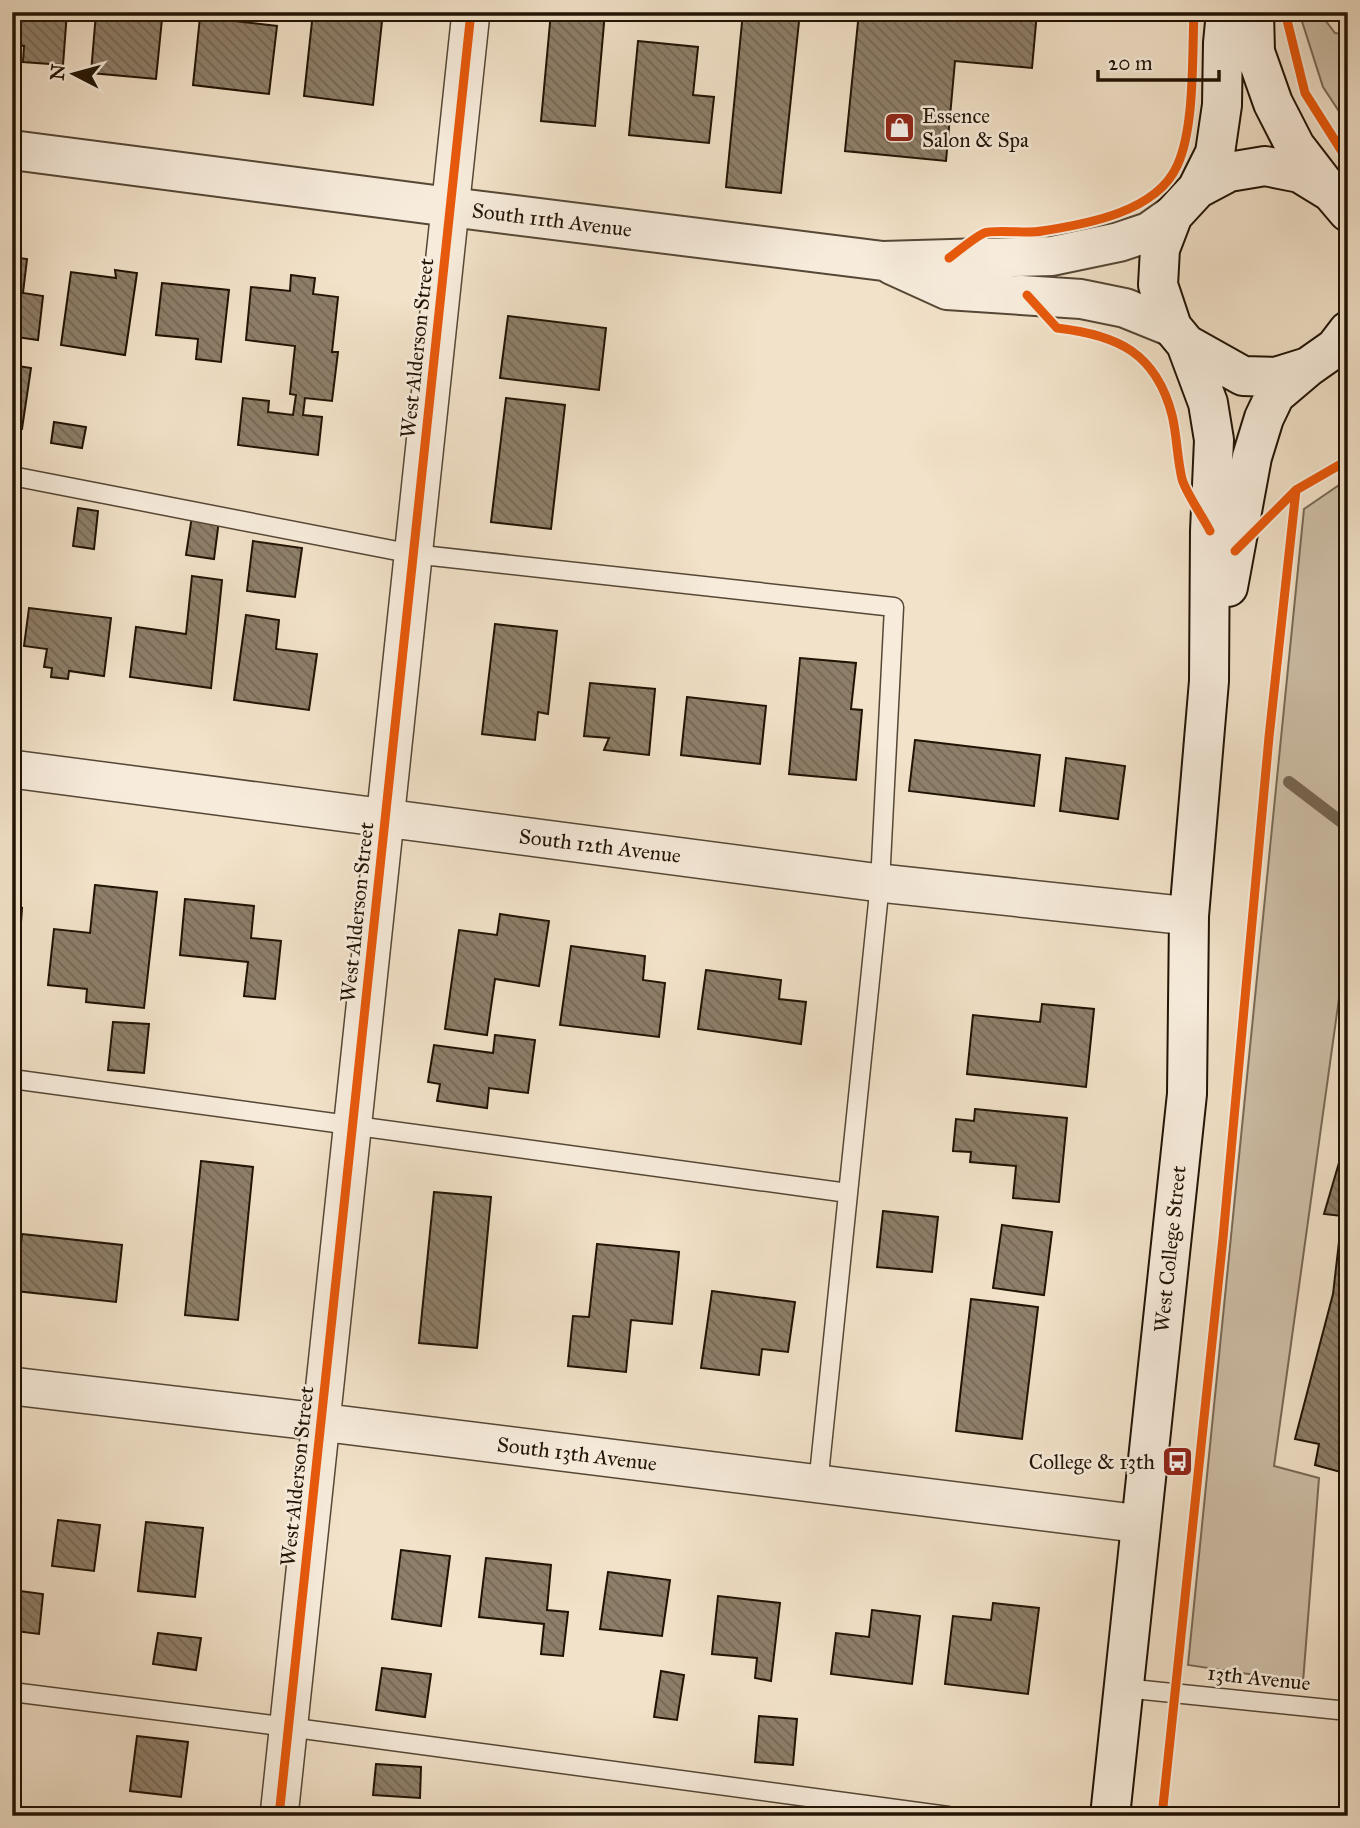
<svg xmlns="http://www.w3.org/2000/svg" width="1360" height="1828" viewBox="0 0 1360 1828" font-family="'IM FELL Great Primer',serif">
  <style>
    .green { fill: #cebfa8; stroke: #786956; stroke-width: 2 }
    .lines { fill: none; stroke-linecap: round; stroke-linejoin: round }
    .stream { stroke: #746552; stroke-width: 12 }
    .building { fill: url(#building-back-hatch); stroke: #211304; stroke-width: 2 }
    .service-casing { stroke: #554735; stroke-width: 21 }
    .minor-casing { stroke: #554735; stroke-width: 40 }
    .tertiary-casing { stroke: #554735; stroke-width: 42 }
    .secondary-casing { stroke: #211304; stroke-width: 42 }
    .service { stroke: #f7ecdc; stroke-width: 18 }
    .minor { stroke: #f7ecdc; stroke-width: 37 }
    .tertiary { stroke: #f7ecdc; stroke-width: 38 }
    .secondary { stroke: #f7ecdc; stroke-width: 38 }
    .cycleway-casing { stroke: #f7ecdc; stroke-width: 13 }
    .cycleway { stroke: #e8590c; stroke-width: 9 }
    .labels { text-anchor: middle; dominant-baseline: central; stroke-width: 5; stroke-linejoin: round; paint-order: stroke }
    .poi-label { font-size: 21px; fill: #211304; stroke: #f7ecdc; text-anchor: start }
    .street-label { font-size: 21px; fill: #211304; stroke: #f7ecdc }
  </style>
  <defs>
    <pattern id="building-back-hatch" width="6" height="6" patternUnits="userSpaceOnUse" patternTransform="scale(1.75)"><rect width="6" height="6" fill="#8e7f6a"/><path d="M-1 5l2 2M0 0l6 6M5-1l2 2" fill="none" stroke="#746755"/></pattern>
  </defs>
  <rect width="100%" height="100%" fill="#f2e2c9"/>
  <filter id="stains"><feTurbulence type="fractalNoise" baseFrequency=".00286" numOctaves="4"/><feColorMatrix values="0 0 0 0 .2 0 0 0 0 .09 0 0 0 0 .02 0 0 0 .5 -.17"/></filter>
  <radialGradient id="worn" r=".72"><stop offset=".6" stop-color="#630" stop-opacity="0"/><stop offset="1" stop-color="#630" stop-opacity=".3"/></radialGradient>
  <path class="green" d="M1299 12H1319L1335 33 1348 34V125L1323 87Z
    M1348 479V985L1341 984 1274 1466 1319 1478 1303 1682 1188 1665 1304 509Z"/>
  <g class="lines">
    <path class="stream" d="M1289 782 1348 827"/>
  </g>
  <path class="building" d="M12 12H67L63 65 23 62 24 46 12 45Z
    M313 12H383L373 105 304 96Z
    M551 12H605L595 126 541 121Z
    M743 12H800L781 193 726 187Z
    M859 12H1037L1032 68 955 61 946 161 845 151Z
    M96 13 162 19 156 79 91 73Z
    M200 17 277 26 269 94 193 85Z
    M638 41 698 47 693 95 714 97 709 143 629 135Z
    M12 257 27 259 23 293 43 296 38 340 16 337 18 316 12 315Z
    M115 270 137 273 125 355 61 345 71 272 116 278Z
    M291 275 315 278 313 294 338 297 332 352H338L332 401 305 398 303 415 322 417 318 455 238 445 243 398 269 401 268 412 293 415 296 395 290 394 295 346 246 340 251 287 290 291Z
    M162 283 229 290 221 362 196 359 198 339 156 335Z
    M508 316 606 328 599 390 500 378Z
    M12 365 31 368 22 429 12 428Z
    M506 398 565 405 551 529 491 522Z
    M54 422 86 427 82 448 51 443Z
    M78 508 98 511 94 549 73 546Z
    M192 516 219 520 214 559 186 555Z
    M253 541 302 548 295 597 247 591Z
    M192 576 222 580 211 688 130 677 136 627 186 634Z
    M29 608 111 618 104 676 69 671 68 679 51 677 52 668 44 667 47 649 24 646Z
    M246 615 279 620 276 649 317 654 309 710 234 700Z
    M495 624 557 631 548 714 538 712 535 740 482 734Z
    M800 658 856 663 851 709 862 710 856 780 789 774Z
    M590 683 655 689 649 755 604 750 609 738 584 736Z
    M687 697 766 706 760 764 681 755Z
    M915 740 1040 755 1034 806 909 791Z
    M1066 758 1125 766 1118 819 1060 811Z
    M95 885 157 892 144 1008 86 1002 87 989 48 985 54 929 90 933Z
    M185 899 254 906 251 938 281 941 275 999 244 996 248 962 180 955Z
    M12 907 22 908 18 964 12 963Z
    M500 914 549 921 539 986 495 979 487 1035 445 1029 459 930 497 935Z
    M571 946 645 956 643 980 665 983 659 1037 560 1025Z
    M706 970 781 980 779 999 806 1002 801 1044 698 1029Z
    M1042 1004 1094 1009 1086 1087 967 1074 973 1015 1040 1022Z
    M113 1022 149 1024 144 1073 108 1070Z
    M495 1035 535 1040 528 1093 489 1088 487 1108 437 1101 440 1084 428 1082 434 1045 493 1053Z
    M975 1109 1067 1118 1059 1202 1013 1198 1016 1166 970 1162 971 1152 953 1151 956 1119 974 1121Z
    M1348 1132V1474L1315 1465 1319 1444 1295 1439 1333 1294 1342 1216 1324 1214Z
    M201 1161 253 1167 238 1320 185 1315Z
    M434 1192 491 1197 477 1348 419 1343Z
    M883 1211 938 1217 932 1272 877 1267Z
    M1002 1225 1052 1232 1044 1295 993 1288Z
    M22 1234 122 1245 116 1302 16 1291Z
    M597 1244 679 1252 672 1324 631 1320 626 1372 568 1366 573 1316 589 1317Z
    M712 1291 795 1302 788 1352 762 1349 759 1375 701 1368Z
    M971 1299 1038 1307 1022 1439 956 1431Z
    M58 1520 100 1525 94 1571 52 1566Z
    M146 1522 203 1528 195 1597 138 1591Z
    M401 1550 450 1556 441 1626 392 1619Z
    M486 1558 551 1565 547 1610 568 1612 563 1656 541 1654 544 1624 479 1617Z
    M608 1572 670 1580 662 1636 600 1629Z
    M20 1591 43 1594 39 1634 15 1631Z
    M718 1596 780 1603 771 1681 755 1678 757 1658 712 1654Z
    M993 1603 1039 1608 1028 1694 945 1684 953 1616 991 1620Z
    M872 1610 920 1616 912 1684 831 1674 836 1633 869 1637Z
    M158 1633 201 1638 196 1670 153 1664Z
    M382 1668 431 1674 425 1717 376 1710Z
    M661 1671 684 1675 677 1720 654 1717Z
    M759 1716 797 1719 793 1765 755 1762Z
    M137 1736 188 1742 181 1797 130 1791Z
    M376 1764 421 1767 420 1798 373 1795Z"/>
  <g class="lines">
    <defs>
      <path id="service" d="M12 476 413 554 894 607 880 883 818 1485
        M12 1079 848 1193
        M1124 1688 1348 1711
        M12 1692 288 1727 948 1816"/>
      <path id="minor" d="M12 769 880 883 1189 916
        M12 1386 320 1422 1141 1524
        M279 1816 471 12"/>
      <path id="tertiary" d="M12 150 450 207 883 261 1052 256 1119 242 1149 232 1173 215
        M892 265 947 290 1081 299 1125 308 1172 327"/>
      <path id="secondary" d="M1254 12 1255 52 1273 103 1295 146 1325 185
        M1197 189 1215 153 1222 105 1223 43 1226 12
        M1348 212 1331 192 1300 173 1265 166 1229 172 1197 189 1173 215 1160 249 1158 285 1172 327 1186 344 1243 376 1276 377 1308 367 1335 348 1348 331
        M1228 587 1252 457 1264 418 1275 395 1308 367
        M1110 1816 1187 1094 1189 916 1209 681 1210 531 1214 440 1208 403 1186 344"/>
    </defs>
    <use href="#service" class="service-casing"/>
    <use href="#minor" class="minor-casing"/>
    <use href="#tertiary" class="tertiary-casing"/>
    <use href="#secondary" class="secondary-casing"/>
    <use href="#service" class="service"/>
    <use href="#minor" class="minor"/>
    <use href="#tertiary" class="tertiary"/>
    <use href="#secondary" class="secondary"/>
    <defs>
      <path id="cycleway" d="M1285 12 1305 93 1348 161
        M949 258C960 250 972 239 984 233 993 229 1028 234 1042 231 1087 224 1156 212 1177 166 1195 128 1192 55 1194 12
        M1027 295 1057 328C1118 335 1156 353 1172 415 1177 435 1177 458 1182 479 1186 493 1203 517 1210 531
        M1235 551 1296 490 1348 460
        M279 1816 471 12
        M1162 1816 1223 1238 1269 737 1296 490"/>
    </defs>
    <use href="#cycleway" class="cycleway-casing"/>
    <use href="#cycleway" class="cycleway"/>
  </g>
  <defs>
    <symbol id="shop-square" viewBox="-11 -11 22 22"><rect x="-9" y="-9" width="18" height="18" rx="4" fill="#8f2418" stroke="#f7ecdc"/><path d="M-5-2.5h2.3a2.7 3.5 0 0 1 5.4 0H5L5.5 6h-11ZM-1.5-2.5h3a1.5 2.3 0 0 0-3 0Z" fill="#fff"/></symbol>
    <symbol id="bus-square" viewBox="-11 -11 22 22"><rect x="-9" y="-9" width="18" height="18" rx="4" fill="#8f2418" stroke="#f7ecdc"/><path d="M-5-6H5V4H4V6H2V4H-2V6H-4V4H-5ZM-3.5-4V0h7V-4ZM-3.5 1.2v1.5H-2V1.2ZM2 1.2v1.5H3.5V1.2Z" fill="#fff"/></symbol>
  </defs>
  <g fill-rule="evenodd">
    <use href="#shop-square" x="882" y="110" width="35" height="35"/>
    <use href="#bus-square" x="1160" y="1444" width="35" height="35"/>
  </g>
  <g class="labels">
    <g class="poi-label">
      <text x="922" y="116">Essence<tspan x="922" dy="24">Salon &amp; Spa</tspan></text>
      <text x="1155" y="1462" text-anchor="end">College &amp; 13th</text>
    </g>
    <g class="street-label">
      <text transform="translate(552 220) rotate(7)">South 11th Avenue</text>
      <text transform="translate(417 348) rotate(-84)">West Alderson Street</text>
      <text transform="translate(600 846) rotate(7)">South 12th Avenue</text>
      <text transform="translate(357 912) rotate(-84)">West Alderson Street</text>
      <text transform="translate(1170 1249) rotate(-84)">West College Street</text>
      <text transform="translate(577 1454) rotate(7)">South 13th Avenue</text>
      <text transform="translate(297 1476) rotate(-84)">West Alderson Street</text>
      <text transform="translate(1259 1678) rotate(6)">13th Avenue</text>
    </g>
  </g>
  <rect width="1360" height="1828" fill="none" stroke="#f2e2c9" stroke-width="42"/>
  <rect x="14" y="14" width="1332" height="1800" fill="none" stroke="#211304" stroke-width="3.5"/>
  <rect x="21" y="21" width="1318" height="1786" fill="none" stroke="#211304" stroke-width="2"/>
  <g transform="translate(74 74) rotate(276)" stroke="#f7ecdc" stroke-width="5" paint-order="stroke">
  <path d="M0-5L12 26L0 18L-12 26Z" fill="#211304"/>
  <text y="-10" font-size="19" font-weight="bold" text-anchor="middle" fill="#211304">N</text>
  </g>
  <path d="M1098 70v10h121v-10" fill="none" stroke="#211304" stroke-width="3.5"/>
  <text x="1108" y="70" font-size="21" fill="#211304" stroke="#f7ecdc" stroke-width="5" paint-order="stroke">20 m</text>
  <rect width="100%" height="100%" filter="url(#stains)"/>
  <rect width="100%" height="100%" fill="url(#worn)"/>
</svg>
